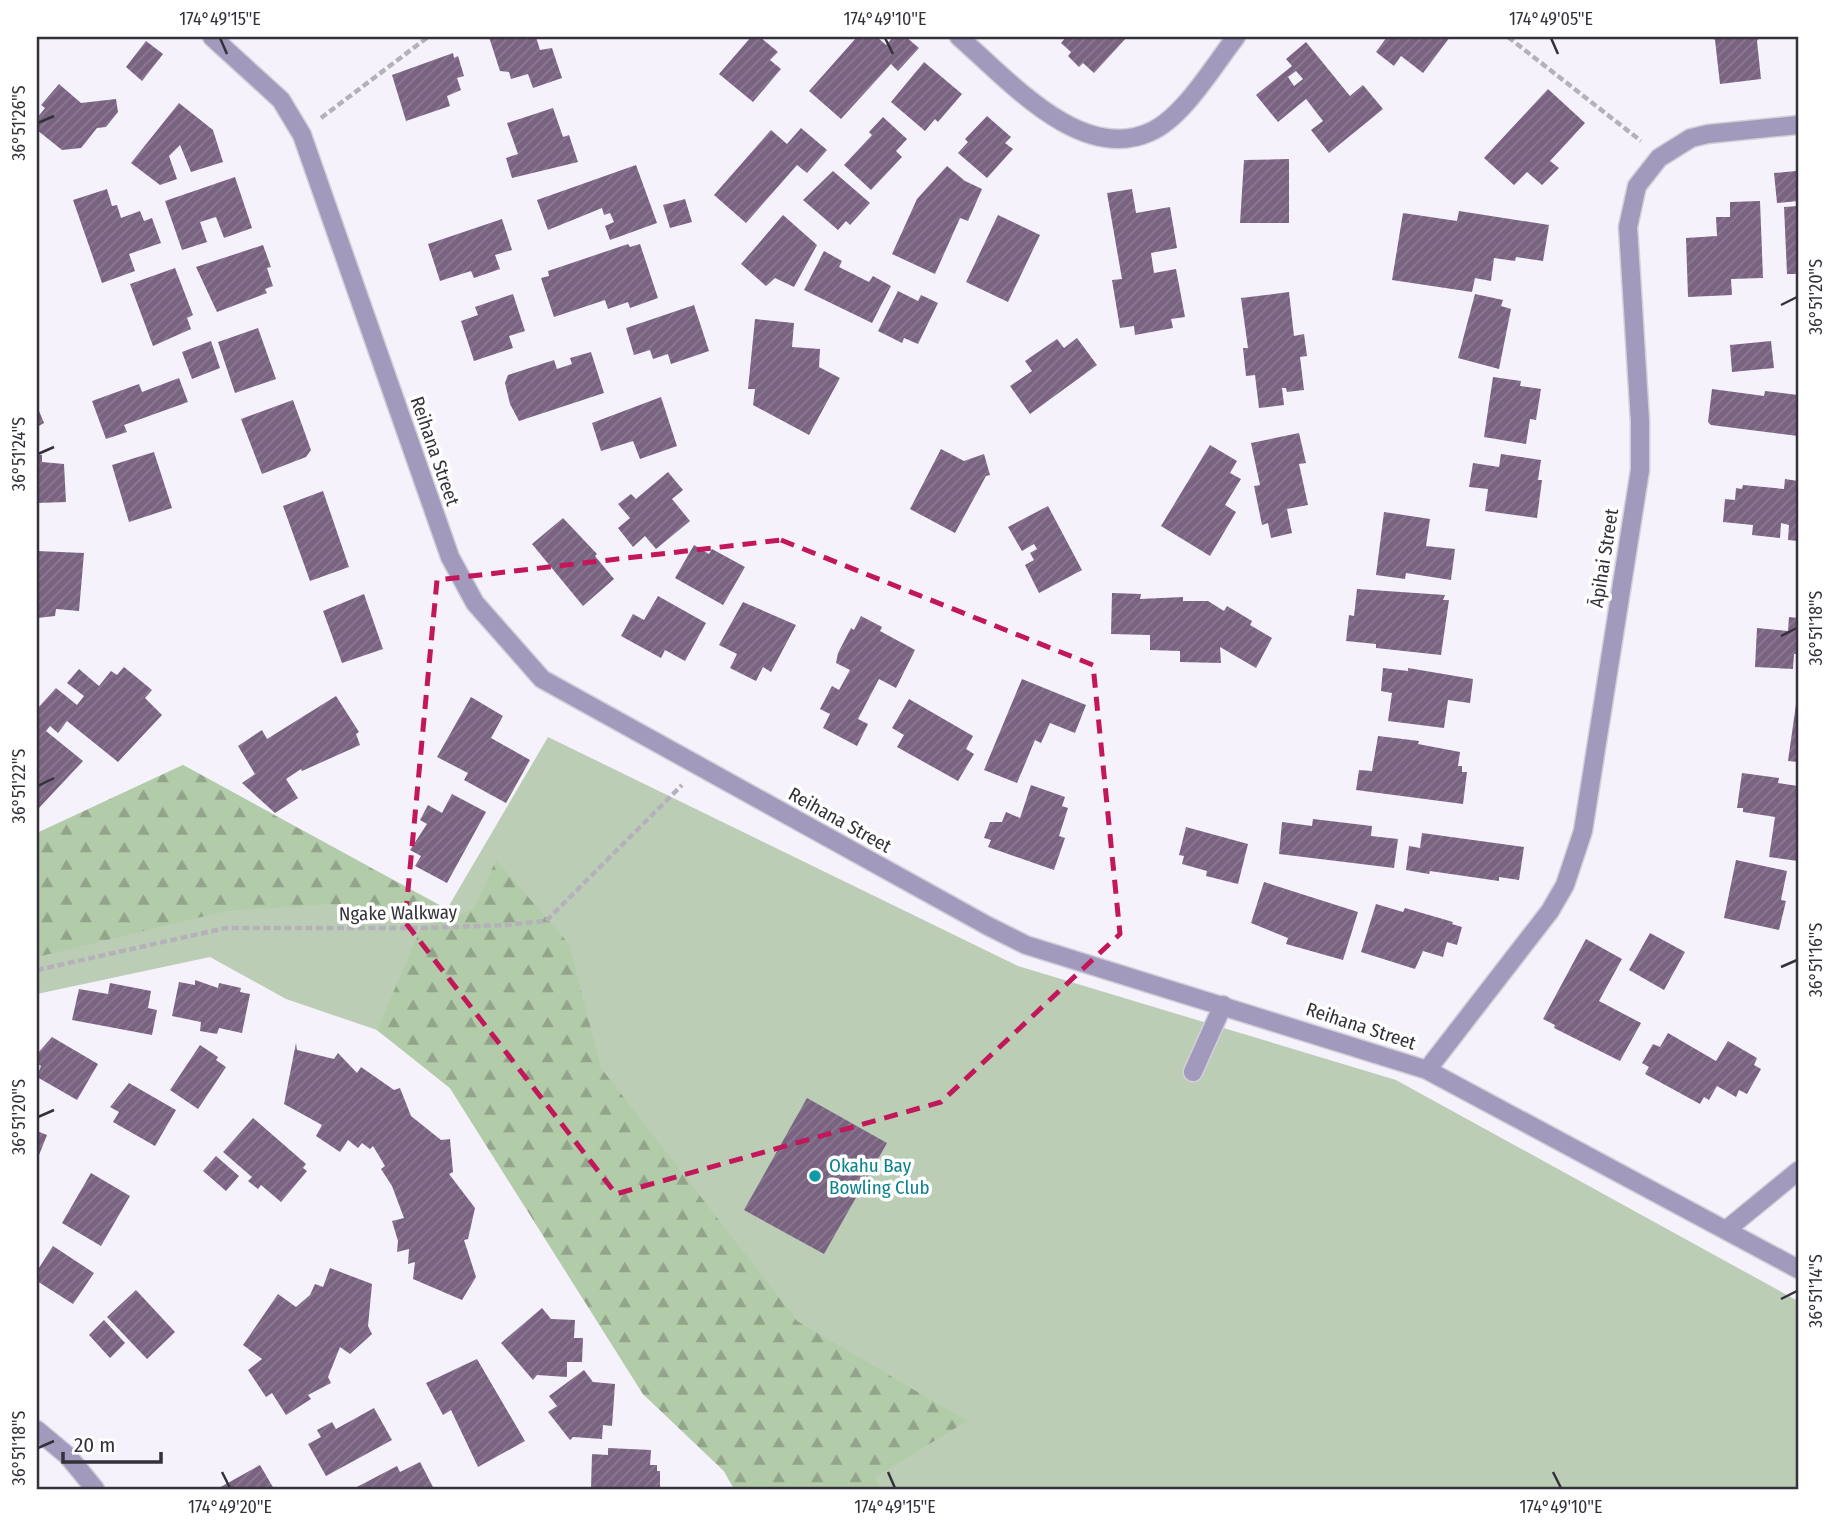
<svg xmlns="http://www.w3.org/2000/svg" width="1835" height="1526" viewBox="0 0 1835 1526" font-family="'Fira Sans Condensed',sans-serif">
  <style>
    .green { fill: #bccdb5 }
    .forest { fill: url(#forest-firs) }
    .building { fill: url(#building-hatch); fill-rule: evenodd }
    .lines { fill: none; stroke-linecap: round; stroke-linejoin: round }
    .minor-casing { stroke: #d3cfd9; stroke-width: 21 }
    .path { stroke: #b5b1bb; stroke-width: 4.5; stroke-dasharray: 7 3.5; stroke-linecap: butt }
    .minor { stroke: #a29abd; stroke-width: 18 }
    .marked { fill: none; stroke: #c2185b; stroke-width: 5; stroke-dasharray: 14 9; stroke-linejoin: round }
    .ticks { fill: none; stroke: #35313a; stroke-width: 2.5 }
    .culture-dot { fill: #0f9aa8; stroke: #fff; stroke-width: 2.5 }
    .labels { text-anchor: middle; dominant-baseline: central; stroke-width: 7; stroke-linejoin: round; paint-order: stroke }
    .street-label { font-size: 19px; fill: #35313a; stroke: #fff }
    .culture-label { font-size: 19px; fill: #0d838f; stroke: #fff; text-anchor: start }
    .neatline { fill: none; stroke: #35313a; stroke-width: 2.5 }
    .ticks-label { font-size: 18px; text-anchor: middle; fill: #35313a }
  </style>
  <defs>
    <pattern id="forest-firs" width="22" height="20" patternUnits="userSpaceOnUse" patternTransform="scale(1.75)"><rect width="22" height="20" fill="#b2cba9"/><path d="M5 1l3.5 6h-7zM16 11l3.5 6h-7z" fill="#92a58b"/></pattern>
    <pattern id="building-hatch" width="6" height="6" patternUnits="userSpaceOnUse" patternTransform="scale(1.75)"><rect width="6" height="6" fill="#796381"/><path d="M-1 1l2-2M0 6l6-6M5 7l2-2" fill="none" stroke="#8b7a92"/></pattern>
  </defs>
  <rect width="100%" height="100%" fill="#f6f2fc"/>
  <path class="green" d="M548 737 1018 966 1396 1080 1798 1301V1489H734L724 1471 643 1394 450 1088 377 1030 286 999 210 957 37 994V833L183 765 447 909Z"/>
  <path class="forest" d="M183 765 447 910 328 904 226 911 37 957V833Z
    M496 860 569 944 601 1068 797 1321 967 1421 875 1477 881 1489H734L724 1471 643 1394 450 1088 377 1030 421 928 474 909Z"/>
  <path class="building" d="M489 37H536L540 50 552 48 562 78 533 88 528 74 511 79 509 72 500 71Z
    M751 37H760L778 52 770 60 781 69 753 102 719 74Z
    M857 37H877L886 45 893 37H906L919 48 898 71 891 64 841 119 809 91Z
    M1066 37H1127L1094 73 1083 63 1079 67 1068 56 1071 52 1061 43Z
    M1387 37H1450L1423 73 1401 56 1394 66 1376 52Z
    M1711 37H1760L1757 41 1761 79 1720 84 1715 40Z
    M146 41 163 54 142 81 126 67Z
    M1306 42 1350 96 1363 85 1383 109 1329 153 1311 130 1323 121 1306 99 1278 122 1256 95 1292 66 1286 59ZM1296 71 1303 79 1294 86 1288 77Z
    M453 53 454 58 458 56 464 76 457 78 461 90 447 96 450 106 406 121 392 75Z
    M924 62 962 94 938 122 935 119 925 131 891 102Z
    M59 84 81 103 116 99 118 112 106 127 97 128 81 148 62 150 37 130V118L45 108 41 105Z
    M1548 89 1585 123 1550 161 1559 168 1542 185 1527 172 1514 185 1484 158Z
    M179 103 213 130 223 162 191 172 180 145 169 156 177 179 160 185 131 163Z
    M553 108 563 137 569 135 578 162 512 178 506 158 518 154 507 123Z
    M987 116 1011 137 1005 143 1013 149 987 178 958 153 968 142 965 139Z
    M883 117 907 139 896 151 902 157 871 190 844 165 872 135 869 132Z
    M801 128 827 150 807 173 797 165 746 223 714 195 771 130 787 144Z
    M1289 159V223H1240L1244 160Z
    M636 165 657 223 610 240 605 226 614 222 610 213 604 215 602 208 548 230 537 200Z
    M947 166 965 181 982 189 968 221 960 218 935 274 892 254 917 199Z
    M833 171 870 203 850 225 846 221 838 230 803 200Z
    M1796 171 1798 201 1777 203 1774 173Z
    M235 177 252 228 224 238 216 217 200 222 207 242 182 250 165 201Z
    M107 189 112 206 117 205 121 218 140 211 144 221 152 218 161 243 129 254 135 271 102 283 73 200Z
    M1132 189 1136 213 1170 207 1177 248 1151 253 1154 273 1176 269 1185 317 1171 319 1173 328 1135 335 1134 326 1120 328 1112 280 1122 279 1107 193Z
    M685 199 692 222 670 228 663 205Z
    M1760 201 1763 278 1731 279 1732 295 1688 297 1686 238 1717 236 1716 217H1730V202Z
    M1798 206V274H1787L1784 207Z
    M1459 211 1549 225 1543 261 1516 257 1515 261 1494 258 1491 281 1475 278 1472 292 1392 280 1403 213 1457 221Z
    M783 215 817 245 794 287 775 278 766 286 741 264Z
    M998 215 1040 235 1008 302 966 282Z
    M502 219 512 250 495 255 500 269 474 278 471 271 440 281 428 244Z
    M628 244 630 247 640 244 658 298 630 308 628 302 608 309 605 300 554 317 541 278 549 276 548 271Z
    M263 245 271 267 267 268 273 286 265 289 267 293 217 312 196 267Z
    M824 251 842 261 839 267 869 282 873 276 891 286 872 323 804 290Z
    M175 268 193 315 187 318 191 329 153 346 130 284Z
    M898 291 918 301 921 295 938 303 918 344 904 338 902 343 878 331Z
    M1289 292 1294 336 1304 334 1307 356 1300 357 1304 390 1287 392 1286 388H1282L1284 405 1259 408 1255 375 1246 376 1243 348H1248L1241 298Z
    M513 294 525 331 509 336 513 348 474 361 461 321 478 315 475 307Z
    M1475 294 1503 300 1501 306 1511 309 1499 369 1458 358Z
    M694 305 709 351 671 364 668 354 653 359 650 350 634 355 626 328Z
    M755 319 794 323 792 347 820 349 819 367 840 378 809 435 753 405 755 389H748Z
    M258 328 276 379 235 393 218 342Z
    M1077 338 1097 365 1030 414 1010 386 1032 371 1025 361 1057 339 1064 348Z
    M211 341 220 368 192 379 182 352Z
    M1771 341 1774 368 1732 372 1730 345Z
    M591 352 604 393 519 421 510 404 505 383 508 375 554 360 557 369 572 364 570 358Z
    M1493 377 1521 381 1520 386 1541 389 1536 420 1530 419 1526 444 1484 437Z
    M179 378 188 402 124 425 127 432 106 439 92 401 139 384 142 392Z
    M1712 389 1764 396 1765 391 1798 395V436L1711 425 1708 422Z
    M661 397 677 446 640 459 633 441 601 451 592 423Z
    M293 400 311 450 306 457 262 474 241 419Z
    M37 406 44 423 37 427Z
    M1299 433 1306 463 1299 464 1308 505 1287 509 1292 533 1271 538 1268 523 1262 525 1254 486 1260 485 1251 443Z
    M1210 445 1237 461 1230 473 1241 479 1225 505 1236 512 1210 556 1161 526Z
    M941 449 964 461 984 454 990 475 986 476 955 533 910 509Z
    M154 452 172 508 129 522 112 465Z
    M1501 454 1541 460 1538 480H1542L1537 518 1485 511 1488 489 1469 487 1473 463 1499 467Z
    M37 455H42V462L64 464 66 502 37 503Z
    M668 472 683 490 672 499 690 521 656 549 645 536 633 547 618 528 630 518 618 504 631 494 636 499Z
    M1785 479 1798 481V541L1788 540 1789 525 1781 523 1780 538 1752 535 1753 525 1723 522 1725 499 1735 500 1736 488 1742 489 1743 485 1784 489Z
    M323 491 349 567 310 581 283 506Z
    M1048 506 1082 570 1039 593 1025 565 1034 560 1030 553 1037 549 1034 544 1022 551 1008 527Z
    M1384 512 1430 519 1426 546 1455 549 1451 580 1406 573 1405 579 1376 575Z
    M563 518 597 554 595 556 614 579 583 606 532 544Z
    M694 545 709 554 712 549 745 567 723 605 675 578Z
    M37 551 84 553 79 611 56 609 55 616 37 618Z
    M1357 589 1445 595 1443 600H1449L1441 655 1376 648V644L1346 641 1349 615 1354 616Z
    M1112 593 1141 594 1140 599 1183 597V601H1208L1224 611 1227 606 1252 621 1250 625 1272 638 1256 668 1220 647 1221 663 1180 662V651L1150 650V635L1111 634Z
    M364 594 383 649 342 663 323 611Z
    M658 596 706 623 685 661 665 650 661 658 621 636 633 614 644 620Z
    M743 602 796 625 771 672 763 667 756 681 730 668 737 654 719 645Z
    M861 616 882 627 880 631 915 650 896 688 879 679 858 719 868 724 857 746 823 728 830 714 820 709 832 686 839 690 850 670 836 663 838 653 851 628 854 630Z
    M1789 617 1798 618V654H1794L1793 669 1755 667 1757 628 1788 631Z
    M124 667 152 690 145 698 162 715 118 762 67 721 58 733 50 726 46 731 83 761 39 808 37 709 56 688 77 705 84 696 67 683 79 669 99 686 111 671 117 675Z
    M1383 668 1408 671V668L1473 679 1470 703 1448 700 1444 728 1388 721 1392 693 1381 691Z
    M1022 679 1086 705 1075 733 1050 723 1041 743 1035 740 1017 783 984 770Z
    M336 696 359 732 356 734 360 745 302 771 301 769 286 779 298 798 275 813 242 783 255 774 238 746 262 730 267 739Z
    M471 697 503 716 491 738 530 760 506 803 464 780 468 773 437 757Z
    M1797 697H1798V762L1788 761Z
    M909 699 973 736 966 749 974 754 958 781 897 747 904 735 892 728Z
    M1378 736 1419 741 1418 744 1460 752 1458 766H1462V772H1467L1463 804 1356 790 1359 770 1372 771Z
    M1742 773 1779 778 1778 783 1798 786V861L1769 857 1775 817 1743 812V808H1737Z
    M1031 785 1065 797 1062 806 1068 808 1059 836 1065 838 1054 870 988 847 991 840 984 838 990 822H1002L1006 812 1020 818Z
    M452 794 486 812 447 883 415 866 421 856 410 850 427 824 420 820 428 805 442 813Z
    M1313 819 1372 826 1371 836 1398 839 1394 868 1279 854 1282 822 1312 826Z
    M1186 827 1248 844 1238 884 1206 876 1207 871 1182 864 1184 856 1179 855Z
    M1422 833 1524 847 1519 880 1499 877V881L1430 871 1429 874 1406 870 1409 846 1420 848Z
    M1736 860 1787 871 1781 900 1786 901 1779 930 1724 918Z
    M1264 882 1358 912 1343 960 1286 944 1288 938 1251 923Z
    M1376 904 1403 912 1405 908 1453 922 1452 924 1462 927 1457 945 1447 942 1443 957 1423 951 1415 969 1361 952Z
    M1650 933 1685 952 1664 990 1629 970Z
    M1586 939 1622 959 1599 1001 1641 1023 1620 1061 1554 1028 1555 1025 1543 1019Z
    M195 980 218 988 219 983 241 988 240 992 250 994 242 1033 219 1028 217 1034 200 1031 201 1022 172 1016 179 982 195 985Z
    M110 983 151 991 148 1008 157 1010 152 1035 72 1020 79 989 108 994Z
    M1668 1033 1716 1061 1728 1041 1757 1058 1754 1065 1761 1069 1747 1094 1739 1090 1736 1097 1717 1086 1709 1100 1704 1097 1700 1104 1645 1074 1649 1067 1642 1063 1653 1044 1660 1047Z
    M52 1037 98 1064 77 1100 37 1077 41 1066 37 1063V1054Z
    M296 1043 297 1050 334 1059 338 1053 357 1073 361 1067 394 1090 400 1088 411 1116 441 1140 450 1139 453 1172 449 1174 475 1208 468 1239 464 1240 476 1277 462 1300 413 1279 415 1262 408 1264 409 1249 397 1252 398 1241 392 1221 404 1218 392 1186 381 1169 385 1166 373 1146 370 1149 362 1143 358 1148 348 1140 340 1152 316 1136 322 1125 284 1104Z
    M200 1045 218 1057 216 1060 226 1067 198 1109 170 1090Z
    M129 1083 176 1110 155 1146 113 1122 119 1112 110 1107Z
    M807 1098 887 1143 824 1254 744 1210Z
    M253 1118 306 1164 303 1168 307 1171 281 1202 261 1185 258 1189 248 1181 252 1177 223 1152Z
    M37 1131 47 1135 37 1160Z
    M216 1156 239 1176 226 1191 203 1171Z
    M91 1173 130 1196 101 1246 62 1223Z
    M53 1246 94 1273 73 1304 37 1281V1271Z
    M330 1268 372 1284 368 1326 372 1334 350 1354 340 1347 328 1377 331 1383 308 1395 311 1399 286 1415 272 1393 266 1397 248 1370 262 1359 243 1345 278 1294 296 1307 310 1295 315 1284 323 1287Z
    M136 1290 175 1332 147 1359 107 1317Z
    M542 1308 551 1319 575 1320 574 1338H583L582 1362H567V1377L537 1375 533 1380 501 1343Z
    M104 1320 125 1343 110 1358 89 1335Z
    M477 1359 525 1441 478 1467 451 1410 443 1415 426 1383Z
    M584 1370 593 1382 615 1384 612 1426 603 1425 602 1439 573 1437 570 1440 548 1412 557 1406 549 1396Z
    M374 1408 392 1440 326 1476 308 1444 321 1437 317 1430 332 1422 336 1429Z
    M608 1448 651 1450 650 1465H657V1471H660V1489H591L592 1454 608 1455Z
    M420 1462 434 1489H353L397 1466 400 1472Z
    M260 1465 274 1489H217Z"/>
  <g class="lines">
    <defs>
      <path id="minor" d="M212 37 281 100 302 135 450 557 475 603 542 679 988 926 1026 945 1427 1070 1798 1269
        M959 37C1007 78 1080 164 1150 132 1183 118 1214 65 1236 37
        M1427 1070 1550 911 1565 885 1583 831 1640 470V421L1628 227 1637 186 1659 158 1691 138 1708 134 1798 125
        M1193 1072 1223 1005
        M1726 1230 1798 1171
        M37 1430 68 1456 95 1489"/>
    </defs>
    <use href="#minor" class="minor-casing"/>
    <path class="path" d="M1508 37 1641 141
      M321 118 428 37
      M37 970 226 928H421L506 925 546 921 682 785"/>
    <use href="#minor" class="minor"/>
  </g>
  <path class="marked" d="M781 540 1093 665 1120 934 941 1102 616 1194 405 922 437 580Z"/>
  <path class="ticks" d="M220 38 227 54M885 38 893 54M1551 38 1558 54M38 123 54 116M1781 305 1797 297M38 454 54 447M1781 636 1797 628M38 786 54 778M1781 967 1797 960M38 1117 54 1110M1781 1299 1797 1291M38 1448 54 1441M222 1472 230 1488M888 1472 895 1488M1553 1472 1561 1488"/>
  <circle class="culture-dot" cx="815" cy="1176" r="7"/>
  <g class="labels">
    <g class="street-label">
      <text transform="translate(435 451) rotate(71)">Reihana Street</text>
      <text transform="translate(1604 558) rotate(-81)">Āpihai Street</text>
      <text transform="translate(840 820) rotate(29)">Reihana Street</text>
      <text transform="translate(398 913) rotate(-1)">Ngake Walkway</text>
      <text transform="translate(1361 1026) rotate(18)">Reihana Street</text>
    </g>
    <g class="culture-label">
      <text x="829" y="1165">Okahu Bay<tspan x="829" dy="22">Bowling Club</tspan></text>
    </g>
  </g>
  <rect width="1835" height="1526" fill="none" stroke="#ffffff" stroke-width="77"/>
  <path d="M63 1452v10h98v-10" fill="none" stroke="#35313a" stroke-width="3.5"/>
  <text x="74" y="1452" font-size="21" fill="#35313a" stroke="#ffffff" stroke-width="5" paint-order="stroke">20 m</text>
  <rect x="38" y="38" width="1759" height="1450" class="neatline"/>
  <g class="ticks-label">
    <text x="220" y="25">174°49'15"E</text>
    <text x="885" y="25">174°49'10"E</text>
    <text x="1551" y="25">174°49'05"E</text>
    <text transform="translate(19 123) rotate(-90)" y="6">36°51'26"S</text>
    <text transform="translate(1816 297) rotate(-90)" y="6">36°51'20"S</text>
    <text transform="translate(19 454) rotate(-90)" y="6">36°51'24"S</text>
    <text transform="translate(1816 628) rotate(-90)" y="6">36°51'18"S</text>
    <text transform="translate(19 786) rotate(-90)" y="6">36°51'22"S</text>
    <text transform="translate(1816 960) rotate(-90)" y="6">36°51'16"S</text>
    <text transform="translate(19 1117) rotate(-90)" y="6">36°51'20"S</text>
    <text transform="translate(1816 1291) rotate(-90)" y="6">36°51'14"S</text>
    <text transform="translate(19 1448) rotate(-90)" y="6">36°51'18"S</text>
    <text x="230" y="1513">174°49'20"E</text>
    <text x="895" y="1513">174°49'15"E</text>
    <text x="1561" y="1513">174°49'10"E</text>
  </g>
</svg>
